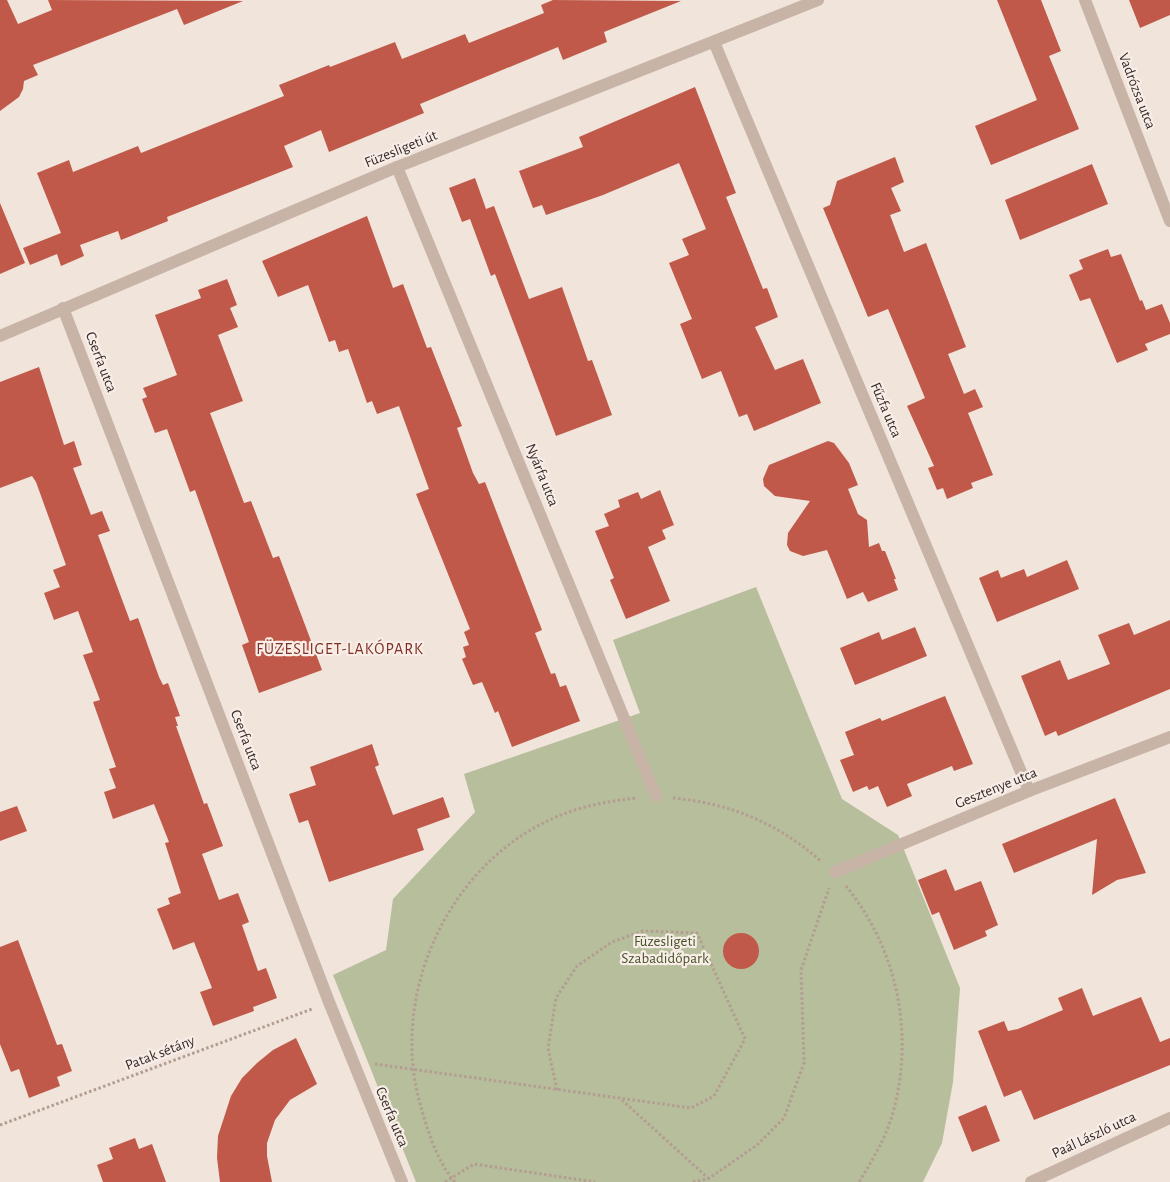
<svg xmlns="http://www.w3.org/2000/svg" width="1170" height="1182" viewBox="0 0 1170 1182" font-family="'Alegreya Sans',sans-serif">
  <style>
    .green { fill: #b7be9c }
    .building { fill: #c05949 }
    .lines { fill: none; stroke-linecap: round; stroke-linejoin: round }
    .path { stroke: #b39d92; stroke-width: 3; stroke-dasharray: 2.5 2.5; stroke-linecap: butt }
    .minor { stroke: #c8b3a7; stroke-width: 12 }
    .labels { text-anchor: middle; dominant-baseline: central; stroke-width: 4.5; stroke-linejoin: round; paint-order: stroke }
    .street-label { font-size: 15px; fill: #352a28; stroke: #f8eee7 }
    .park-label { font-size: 15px; fill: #48522d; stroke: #f8eee7 }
    .neighbourhood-label { font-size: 16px; letter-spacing: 1px; fill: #803025; stroke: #f8eee7 }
  </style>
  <rect width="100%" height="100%" fill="#f0e4db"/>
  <polygon class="green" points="756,587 842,799 898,835 960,988 953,1082 942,1143 923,1182 416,1182 333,975 386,950 393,899 475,812 464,774 640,713 613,640"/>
  <g class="building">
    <polygon points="0,0 7,0 18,24 52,10 48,0 243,1 184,25 177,9 33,65 38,75 24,81 23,89 19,97 0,111"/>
    <polygon points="553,0 681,1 604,32 607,42 563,60 558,47 420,104 424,113 329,152 321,130 284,146 293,167 167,217 168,221 121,240 118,231 80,245 84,256 61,266 57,254 30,265 23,248 61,233 37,173 69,160 73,172 138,146 141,153 284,96 279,85 329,65 330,67 395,42 402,59 465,34 469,43 544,13 541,5"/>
    <polygon points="997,0 1041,0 1061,51 1049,56 1079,129 991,165 975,126 1037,100"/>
    <polygon points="1129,0 1170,0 1170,15 1140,28"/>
    <polygon points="695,87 736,193 726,197 763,289 767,288 778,317 755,327 775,370 803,359 821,403 754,431 747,414 739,417 721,371 702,379 680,324 692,319 669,263 689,255 682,239 706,229 679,163 603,195 546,215 542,205 533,208 519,171 583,147 579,137"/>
    <polygon points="895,157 904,182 891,188 901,211 890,215 904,252 926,243 966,347 948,354 964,394 975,389 983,407 968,413 993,475 971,483 973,488 947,499 943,488 937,490 928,468 934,466 907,406 925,398 888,309 868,317 823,208 830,205 837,181"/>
    <polygon points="1092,164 1108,204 1020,240 1005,200"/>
    <polygon points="475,178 486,209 494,206 529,299 562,287 588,361 592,360 612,415 556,436 495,274 491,276 470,219 462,222 449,188"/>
    <polygon points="0,203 25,263 0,274"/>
    <polygon points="367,216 393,288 403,284 427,348 431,347 462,426 457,428 473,473 479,484 485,482 542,630 535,633 551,674 555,673 560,687 566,685 580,721 512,747 498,711 495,713 482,682 473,685 462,659 466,657 463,647 469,645 464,632 470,629 416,494 429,489 399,406 377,414 372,401 367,403 348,349 339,352 335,340 329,342 308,285 278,297 262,261"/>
    <polygon points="1108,249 1111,257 1121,254 1140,301 1142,300 1146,310 1162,304 1170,323 1170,334 1145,344 1148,350 1117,363 1090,298 1080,301 1069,275 1083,269 1079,260"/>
    <polygon points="227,279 237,305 230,308 238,327 218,335 243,401 210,413 244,503 251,501 273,558 279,556 322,670 259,693 242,645 249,642 195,490 190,492 167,429 155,433 142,399 147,397 143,388 177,375 155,315 201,298 198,290"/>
    <polygon points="39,367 64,445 74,441 82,465 73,468 91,515 102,511 110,531 98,535 130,621 138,618 159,677 163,685 168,683 180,716 175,717 178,726 176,726 204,804 207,803 223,846 202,854 219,900 238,893 249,922 242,925 258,971 266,968 277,998 253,1007 254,1011 213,1026 200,992 212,988 194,942 173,950 157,909 170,904 168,898 181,893 165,843 169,842 154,804 113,819 104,792 116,788 109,769 116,767 93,702 100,700 83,655 93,652 78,611 54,620 44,593 60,587 53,570 66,565 36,482 32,476 0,488 0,382"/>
    <polygon points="828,441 834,443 849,463 858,485 848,489 858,514 867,520 869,547 879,543 882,551 885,551 896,579 894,579 898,590 868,602 863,592 847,599 827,550 803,556 790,551 787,545 788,533 810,501 775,496 764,486 763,479 769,465"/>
    <polygon points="660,490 674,525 662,530 666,539 648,547 670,601 626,619 610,580 614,578 595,531 609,526 604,514 620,507 618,500 638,492 641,499"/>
    <polygon points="1067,560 1079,589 997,622 979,578 998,570 1001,578 1024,569 1027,577"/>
    <polygon points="1170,620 1170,689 1058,736 1056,731 1045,736 1021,676 1060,660 1068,680 1110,664 1098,635 1129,623 1134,635"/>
    <polygon points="915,627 927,656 855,685 840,648 879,632 882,640"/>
    <polygon points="945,696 973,764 954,771 952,766 907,784 912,796 887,807 878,786 869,790 867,786 853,792 840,760 854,755 845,732 880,718 882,721"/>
    <polygon points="372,744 379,765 375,767 393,815 443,797 450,817 417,829 424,850 329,882 308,820 299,823 289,794 316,785 310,767"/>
    <polygon points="1115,798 1146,873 1117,880 1092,895 1097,839 1014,873 1002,844"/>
    <polygon points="17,806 27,831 0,841 0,812"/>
    <polygon points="946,869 955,891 981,881 998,925 985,931 987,936 954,950 939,912 932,915 918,880"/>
    <circle cx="741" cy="951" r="18"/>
    <polygon points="18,940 57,1045 62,1044 72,1071 57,1077 60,1086 29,1098 19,1069 11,1072 0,1044 0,947"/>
    <polygon points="1082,988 1093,1016 1141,997 1160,1042 1170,1038 1170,1065 1034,1120 1021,1090 1004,1097 978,1031 1004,1021 1008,1031 1018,1029 1063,1010 1058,998"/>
    <polygon points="296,1038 317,1084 290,1100 275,1120 267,1143 267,1156 272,1182 220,1182 217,1158 218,1136 231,1096 242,1078 257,1063 273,1050"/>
    <polygon points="986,1105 1000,1141 972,1152 958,1117"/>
    <polygon points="135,1138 139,1149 152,1144 166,1182 103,1182 97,1165 113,1159 109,1148"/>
  </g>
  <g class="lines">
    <g class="path">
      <path d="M673,798c60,6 104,25 149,64"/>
      <path d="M846,886c51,63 68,145 48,223 -7,27 -21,50 -35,73"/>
      <polyline points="375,1064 691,1108 714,1096 745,1039 697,933 643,931 612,942 577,966 556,998 548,1048 557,1090"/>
      <polyline points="622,1100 708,1178"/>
      <polyline points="0,1125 312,1009"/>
      <polyline points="445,1182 474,1164 595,1182"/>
      <path d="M455,1182c-19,-21 -30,-59 -37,-86 -26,-109 33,-234 138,-279 26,-11 53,-16 81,-19"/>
      <polyline points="693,1182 708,1179 757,1145 784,1118 804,1063 801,970 829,888"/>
    </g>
    <g class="minor">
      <polyline points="1085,0 1170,221"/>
      <polyline points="714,42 1029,791"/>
      <polyline points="397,167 656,796"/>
      <polyline points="63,308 329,1002 402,1182"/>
      <polyline points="0,336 397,167 818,0"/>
      <polyline points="835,872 1029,791 1170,737"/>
      <polyline points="1031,1182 1170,1118"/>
    </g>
  </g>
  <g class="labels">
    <g class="street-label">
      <text transform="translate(1137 91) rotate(69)">Vadrózsa utca</text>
      <text transform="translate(401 149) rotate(-22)">Füzesligeti út</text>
      <text transform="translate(101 362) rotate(69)">Cserfa utca</text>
      <text transform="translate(886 410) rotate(67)">Fűzfa utca</text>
      <text transform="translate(542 475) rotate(68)">Nyárfa utca</text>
      <text transform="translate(246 740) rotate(69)">Cserfa utca</text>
      <text transform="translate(996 788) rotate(-22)">Gesztenye utca</text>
      <text transform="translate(160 1053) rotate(-21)">Patak sétány</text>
      <text transform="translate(392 1117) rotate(67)">Cserfa utca</text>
      <text transform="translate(1094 1135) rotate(-25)">Paál László utca</text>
    </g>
    <g class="park-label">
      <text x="665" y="941">Füzesligeti<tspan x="665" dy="17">Szabadidőpark</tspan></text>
    </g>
    <g class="neighbourhood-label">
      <text x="340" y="649">FÜZESLIGET-LAKÓPARK</text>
    </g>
  </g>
</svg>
